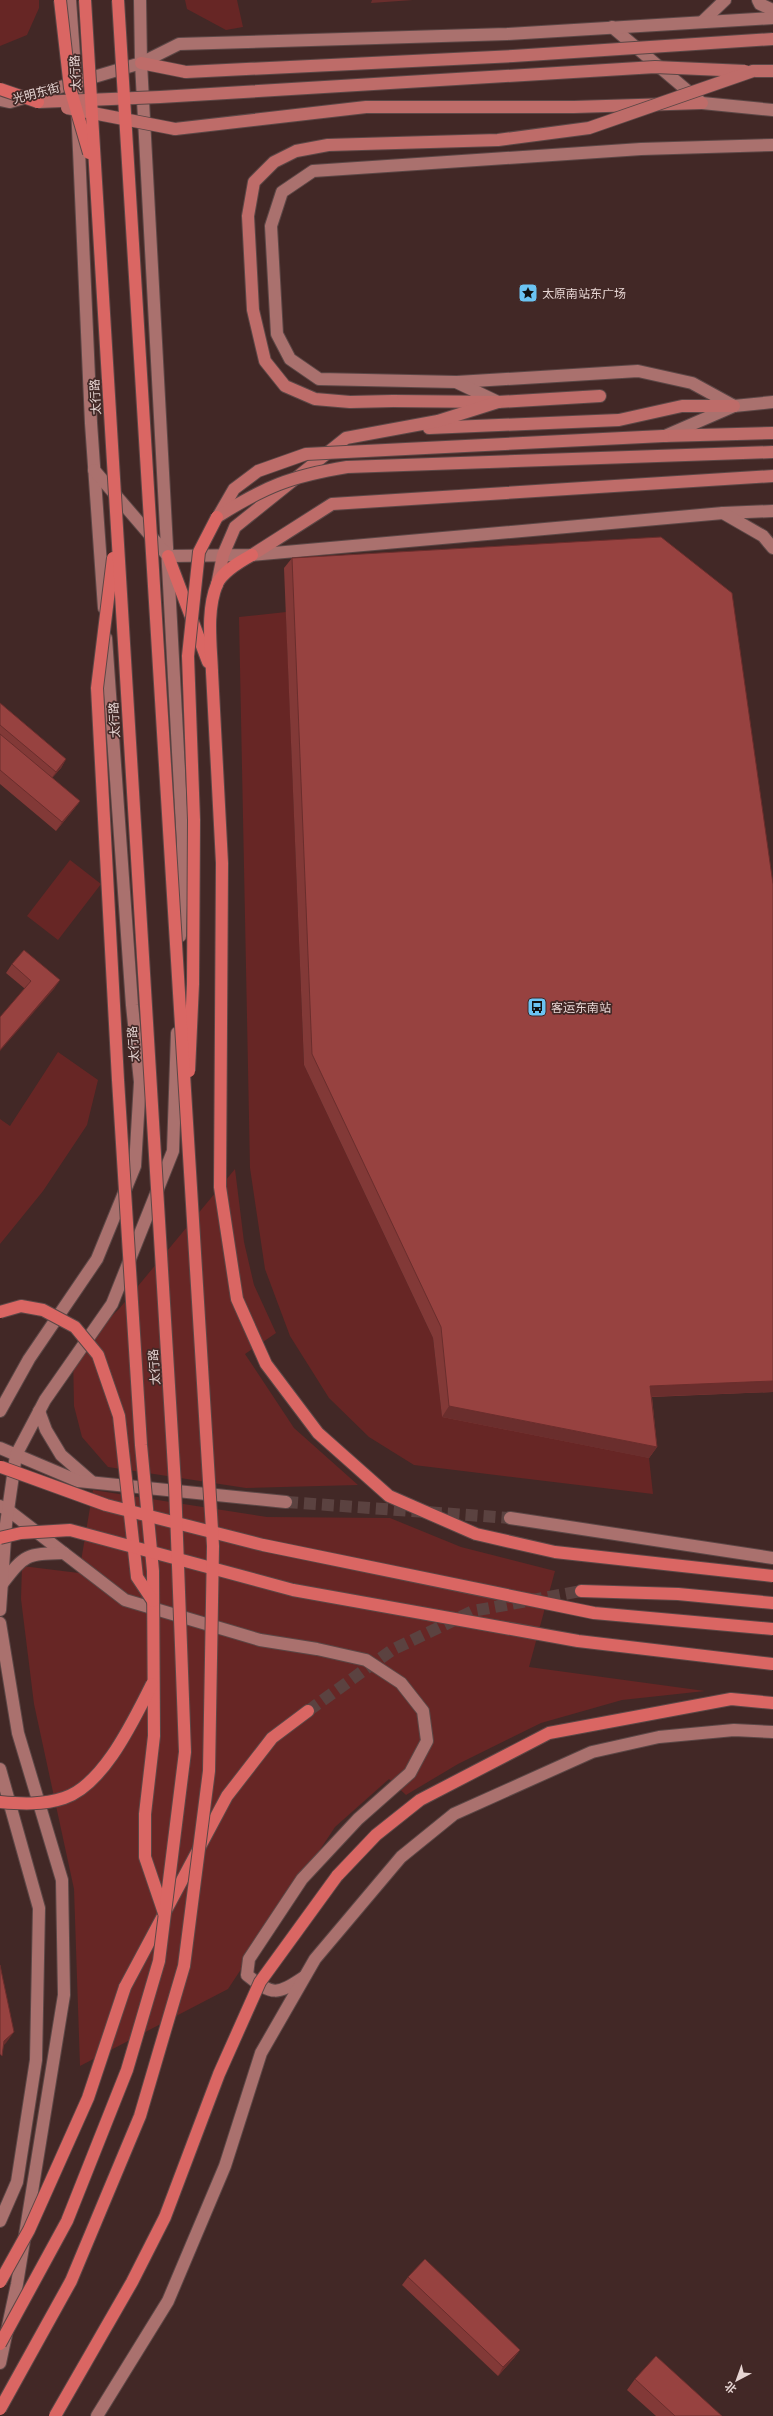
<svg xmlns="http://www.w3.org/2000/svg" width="773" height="2416" viewBox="0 0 773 2416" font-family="Manrope,'Noto Sans SC',sans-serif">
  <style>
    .green { fill: #672625 }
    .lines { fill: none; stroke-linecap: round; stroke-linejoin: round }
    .secondary-tunnel { stroke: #5b4240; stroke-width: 12; stroke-dasharray: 12 6; stroke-linecap: butt }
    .highway-tunnel { stroke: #5b4240; stroke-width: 12; stroke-dasharray: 12 6; stroke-linecap: butt }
    .secondary-casing { stroke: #5c4746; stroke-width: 14 }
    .primary-casing { stroke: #5c4746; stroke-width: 14 }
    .highway-casing { stroke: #5c4746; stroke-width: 14 }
    .secondary { stroke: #aa716e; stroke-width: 12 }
    .primary { stroke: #be6c69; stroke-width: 12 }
    .highway { stroke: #da6663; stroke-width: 12 }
    .primary-bridge-casing { stroke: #5c4746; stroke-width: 14; stroke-linecap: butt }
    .highway-bridge-casing { stroke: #5c4746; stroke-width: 14; stroke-linecap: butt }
    .primary-bridge { stroke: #be6c69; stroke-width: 12 }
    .highway-bridge { stroke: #da6663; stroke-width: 12 }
    .wall { fill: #823937 }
    .shaded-wall { fill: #6a2e2d }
    .building { fill: #974240; stroke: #6a2e2d }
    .labels { text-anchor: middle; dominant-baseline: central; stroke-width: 3.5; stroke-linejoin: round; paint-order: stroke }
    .street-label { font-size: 12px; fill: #e6d5d3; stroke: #422826 }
    .poi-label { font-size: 12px; fill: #e6d5d3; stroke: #422826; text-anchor: start }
  </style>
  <rect width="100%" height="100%" fill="#422826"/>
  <g class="green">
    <polygon points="0,0 39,0 39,8 27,35 0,46"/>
    <polygon points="185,0 237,0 243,27 226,30 187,9"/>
    <polygon points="286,612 304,1065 433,1338 442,1416 649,1458 653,1494 414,1465 369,1437 329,1398 290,1336 265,1269 250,1168 239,617"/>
    <polygon points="70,860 101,884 58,940 27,916"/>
    <polygon points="58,1052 98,1080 87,1125 43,1191 0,1244 0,1119 10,1126"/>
    <polygon points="235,1169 244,1242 254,1285 276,1333 245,1354 294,1428 358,1485 246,1488 108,1467 82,1437 74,1406 73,1354 119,1309"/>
    <polygon points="93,1490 267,1517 390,1518 461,1547 555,1571 529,1667 705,1691 622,1700 541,1723 458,1764 406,1795 389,1779 335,1827 228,1989 80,2066 74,1889 34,1704 21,1599 22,1566 79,1573"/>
  </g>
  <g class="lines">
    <polyline class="secondary-tunnel" points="286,1502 510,1518"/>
    <polyline class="highway-tunnel" points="308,1711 392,1650 473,1611 581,1591"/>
    <g class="secondary-casing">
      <g id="secondary">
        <polyline points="70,0 76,82 91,423 104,608"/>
        <polyline points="140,0 141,63 183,845 180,936"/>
        <polyline points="758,0 760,4 773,10"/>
        <polyline points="703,21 725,0"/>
        <polyline points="612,27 702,103 773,110"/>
        <polyline points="0,100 10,102 141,63 179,44 507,34 773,18"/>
        <polyline points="457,382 638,371 692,383 734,406 773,402"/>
        <polyline points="498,402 456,382 319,379 290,359 277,334 271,226 282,192 313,171 641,149 773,145"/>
        <polyline points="665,436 734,406"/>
        <polyline points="94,470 168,556 252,555 723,513 773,511"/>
        <polyline points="723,513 763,536 773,548"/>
        <polyline points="0,1411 29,1359 97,1259 135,1166 140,1082 132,1005 106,638"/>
        <polyline points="39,1411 46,1430 61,1455 92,1482"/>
        <polyline points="0,1448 78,1481 286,1502"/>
        <path d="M0,1506l8,4 117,90 135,40 57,9 49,11 35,23 22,28 4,30 -17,32 -52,46 -56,60 -53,80 -2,16c26,21 30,20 57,2"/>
        <polyline points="510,1518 773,1558"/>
        <path d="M2,1584c23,-30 24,-30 62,-31"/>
        <polyline points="0,1610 6,1524 16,1455 45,1400 112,1304 173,1151 177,1033"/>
        <polyline points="0,1623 18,1733 62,1880 64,1995 17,2284 0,2363"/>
        <polyline points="0,1769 39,1908 36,2060 17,2182 0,2221"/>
        <polyline points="97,2416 168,2301 225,2166 261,2053 315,1959 401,1857 454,1814 592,1752 659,1737 734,1730 773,1732"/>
      </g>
    </g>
    <g class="primary-casing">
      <g id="primary">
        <polyline points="141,63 186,72"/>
        <polyline points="753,71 773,71"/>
        <polyline points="175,129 366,107 574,107 702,103"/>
        <polyline points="393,401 498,402 600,396"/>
        <polyline points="429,428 619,420 682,406 734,406"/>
        <polyline points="663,436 773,433"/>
        <polyline points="252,555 332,504 773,476"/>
        <polyline points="217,585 223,555 235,527 346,438 438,421 498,402"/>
      </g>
    </g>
    <g class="highway-casing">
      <g id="highway">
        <polyline points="168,556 208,662"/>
        <path d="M212,672c-1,-28 -6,-61 5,-88 6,-13 24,-23 35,-29"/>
        <polyline points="581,1591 678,1594 773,1603"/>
        <polyline points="337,1876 376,1835 420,1800 549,1733 731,1699 773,1703"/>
        <polyline points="125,1987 227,1796 272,1738 308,1711"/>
      </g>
    </g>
    <use href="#secondary" class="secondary"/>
    <use href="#primary" class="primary"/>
    <use href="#highway" class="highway"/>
    <g class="primary-bridge-casing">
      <g id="primary-bridge">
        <polyline points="186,72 513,56 773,39"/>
        <polyline points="38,102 160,97 655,67 745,71"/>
        <polyline points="67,108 175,129"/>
        <polyline points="393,401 350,402 315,399 285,386 265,361 253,310 248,216 254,182 274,162 296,151 328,145 498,140 589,128 753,71"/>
        <polyline points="219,515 234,489 258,471 306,454 663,436"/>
        <path d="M217,517c47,-30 74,-41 130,-50l426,-15"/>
      </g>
    </g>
    <g class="highway-bridge-casing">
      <g id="highway-bridge">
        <polyline points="60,0 70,88 89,153"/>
        <polyline points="0,89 38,102"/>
        <polyline points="113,558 97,688 118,1080 141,1445 153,1571 154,1736 145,1814 145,1857 164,1913"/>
        <polyline points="212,672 222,863 220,1187 237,1299 266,1364 318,1433 389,1496 476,1534 555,1552 773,1576"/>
        <polyline points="189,1071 193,984 194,820 188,656 199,552 217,517"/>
        <polyline points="0,1312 21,1306 43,1310 75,1327 98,1355 119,1416 137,1577 153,1601"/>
        <polyline points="1,1467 106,1505 263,1545 594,1613 773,1629"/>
        <polyline points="0,1538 21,1533 70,1530 293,1590 578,1641 773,1664"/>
        <path d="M0,1802c21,2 43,3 64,-4 40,-13 70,-79 88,-114"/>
        <polyline points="0,2282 29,2230 88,2098 125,1987"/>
        <polyline points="0,2344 67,2221 127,2070 159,1961 185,1752 175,1485 85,0"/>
        <polyline points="0,2409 71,2281 140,2116 184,1966 209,1771 213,1546 118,0"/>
        <polyline points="55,2416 132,2282 165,2217 219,2074 260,1982 337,1876"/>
      </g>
    </g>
    <use href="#primary-bridge" class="primary-bridge"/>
    <use href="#highway-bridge" class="highway-bridge"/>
  </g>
  <g class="wall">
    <polygon points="292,558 773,884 773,1392 652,1397 657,1447 649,1458 442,1417 433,1338 304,1065 284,568"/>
    <polygon points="0,703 66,759 61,768 52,778 80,801 74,809 56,831 0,784"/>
    <polygon points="12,964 54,989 24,988 6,973"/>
    <polygon points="408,2277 520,2350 514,2358 498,2376 402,2285"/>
    <polygon points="635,2379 722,2416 656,2416 627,2390"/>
  </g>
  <g class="shaded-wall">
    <polygon points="372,0 413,0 371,3"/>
    <polygon points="66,759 61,768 50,780 56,772"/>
    <polygon points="80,801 74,809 56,831 62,822"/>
    <polygon points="60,980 54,989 0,1051 0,1050"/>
    <polygon points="773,1381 773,1392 643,1397 650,1386"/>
    <polygon points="449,1406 657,1447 649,1458 442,1417"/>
    <polygon points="14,2032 6,2043 0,2049 4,2041"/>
    <polygon points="520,2350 514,2358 498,2376 503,2367"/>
  </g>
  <g class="building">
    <polygon points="661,537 732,593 773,884 773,1381 650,1386 657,1447 449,1406 441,1327 312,1054 292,558"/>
    <polygon points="0,703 66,759 56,772 0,725"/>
    <polygon points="0,734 80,801 62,822 0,770"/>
    <polygon points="24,950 60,980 0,1050 0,1017 31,981 12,964"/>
    <polygon points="0,1965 14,2032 4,2041 2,2056 0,2054"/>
    <polygon points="425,2259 520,2350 503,2367 408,2277"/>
    <polygon points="656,2356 722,2416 675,2416 635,2379"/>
  </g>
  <defs>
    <g id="sight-square" transform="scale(1)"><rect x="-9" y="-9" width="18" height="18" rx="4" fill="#6bc3f2" stroke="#422826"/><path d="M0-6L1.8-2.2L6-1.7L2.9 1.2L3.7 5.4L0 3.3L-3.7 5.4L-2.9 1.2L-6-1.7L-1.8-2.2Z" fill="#111"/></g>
    <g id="bus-square" transform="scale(1)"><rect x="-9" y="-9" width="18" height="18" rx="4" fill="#6bc3f2" stroke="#422826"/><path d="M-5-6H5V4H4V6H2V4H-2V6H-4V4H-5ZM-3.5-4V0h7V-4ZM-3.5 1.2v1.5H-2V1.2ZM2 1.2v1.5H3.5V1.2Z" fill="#111"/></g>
  </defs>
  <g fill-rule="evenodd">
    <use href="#sight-square" x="528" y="293"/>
    <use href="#bus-square" x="537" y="1007"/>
  </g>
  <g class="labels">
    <g class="street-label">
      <text transform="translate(75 73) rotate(-93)">太行路</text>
      <text transform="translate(36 93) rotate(-15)">光明东街</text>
      <text transform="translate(95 397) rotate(-93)">太行路</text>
      <text transform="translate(114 720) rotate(-93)">太行路</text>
      <text transform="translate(133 1044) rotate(-94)">太行路</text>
      <text transform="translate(154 1367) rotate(-94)">太行路</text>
    </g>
    <g class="poi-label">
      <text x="542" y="293">太原南站东广场</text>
      <text x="551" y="1007">客运东南站</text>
    </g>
  </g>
  <g transform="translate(737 2380) rotate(221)" stroke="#422826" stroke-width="3" paint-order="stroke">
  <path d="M0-3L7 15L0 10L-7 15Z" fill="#e6d5d3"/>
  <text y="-6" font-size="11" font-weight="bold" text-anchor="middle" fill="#e6d5d3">北</text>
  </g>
</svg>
